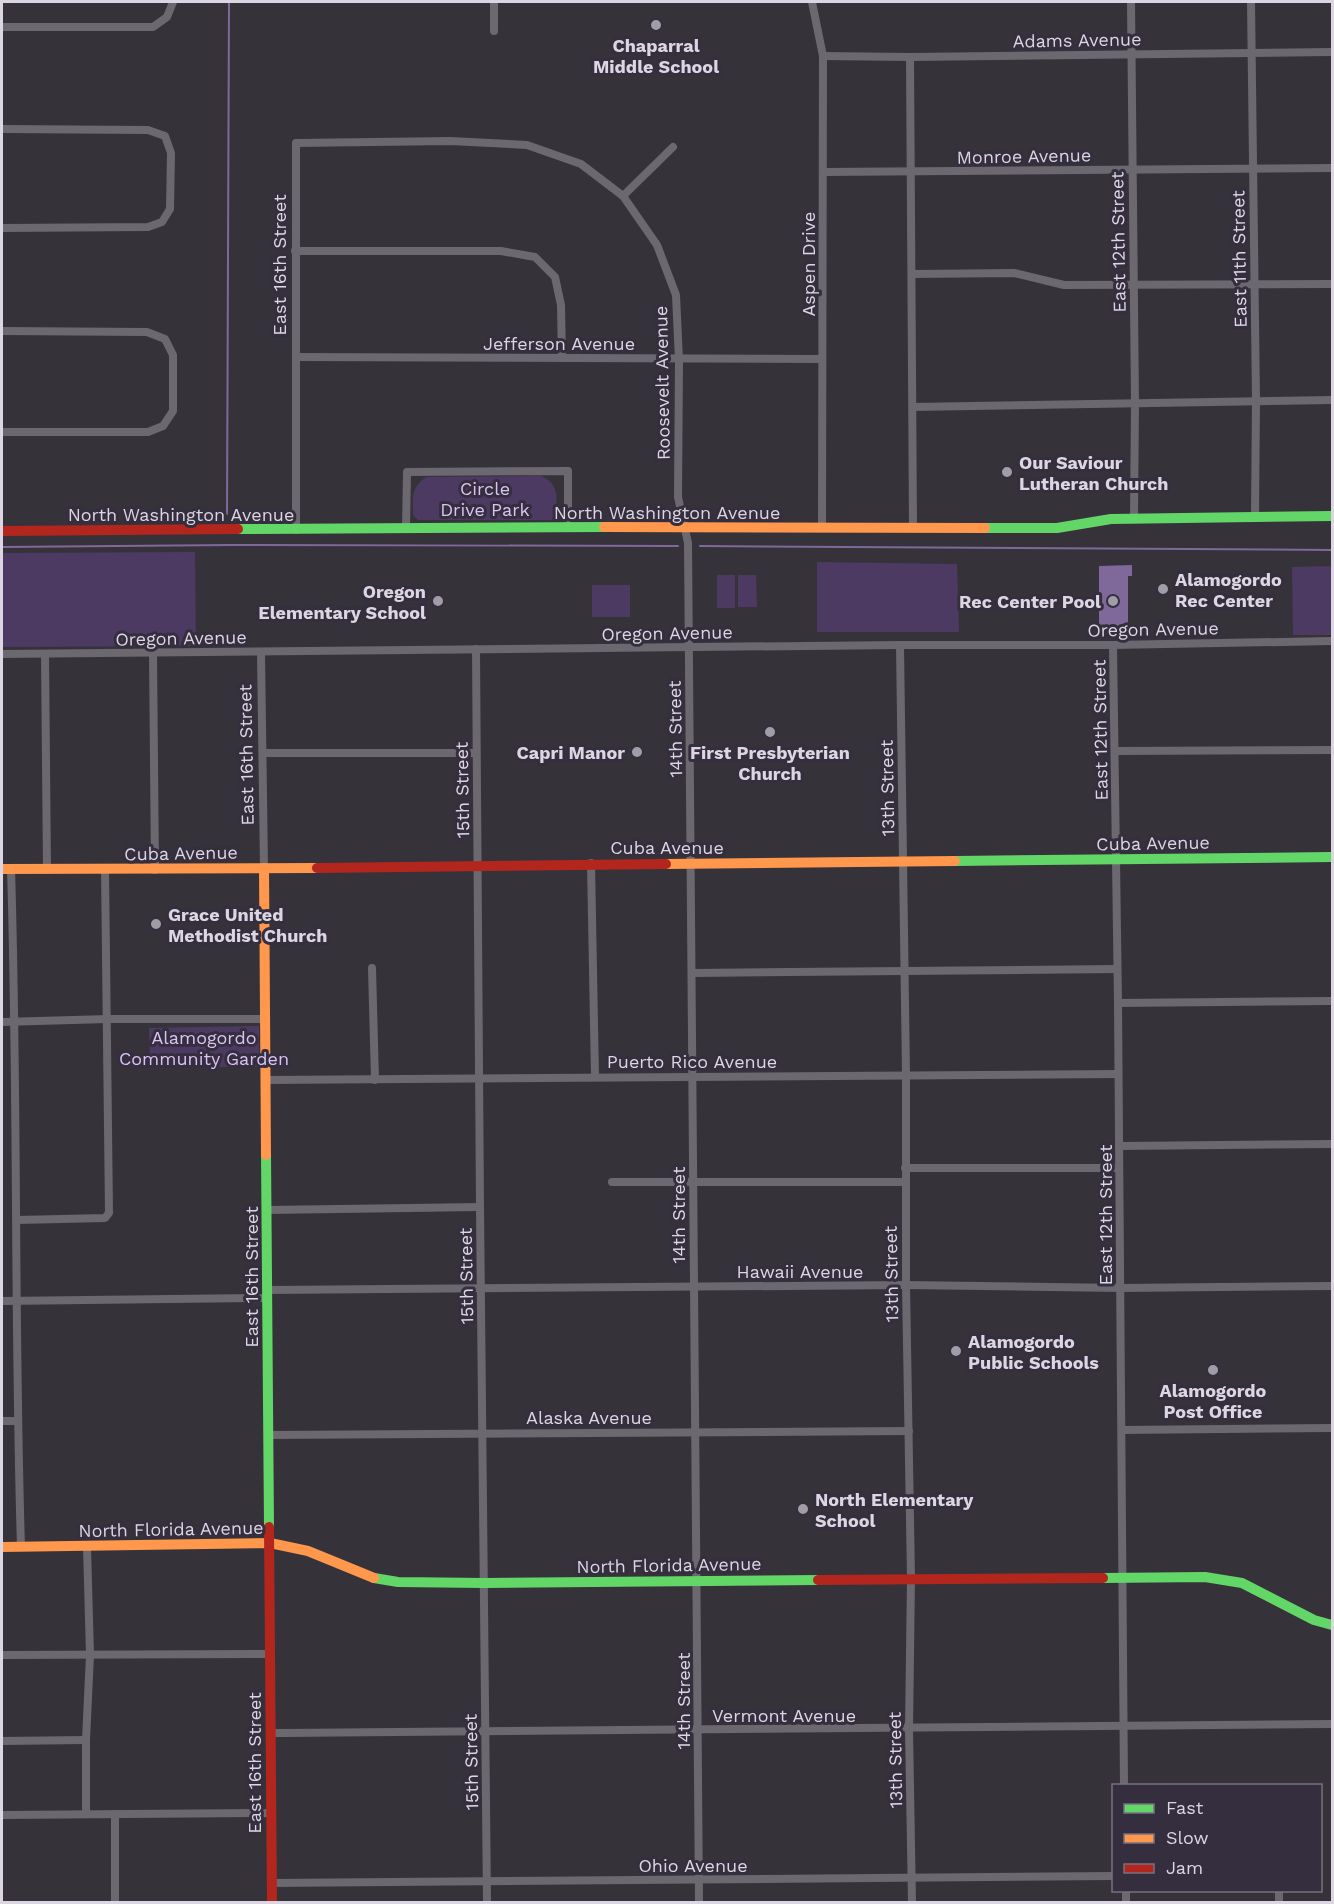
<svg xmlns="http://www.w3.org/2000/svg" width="1334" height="1904" viewBox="0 0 1334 1904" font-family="'Work Sans',sans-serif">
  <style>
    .green { fill: #4c3a63 }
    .water { fill: #7f699a }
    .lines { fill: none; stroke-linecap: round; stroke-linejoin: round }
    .stream { stroke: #7f699a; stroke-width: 2 }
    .street { stroke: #6b686f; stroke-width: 8 }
    .fast { stroke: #63d668; stroke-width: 10 }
    .slow { stroke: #ff974d; stroke-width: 10 }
    .jam { stroke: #b3261e; stroke-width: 10 }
    .poi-dot { fill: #a19da7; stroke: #352e3e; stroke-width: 2 }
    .labels { text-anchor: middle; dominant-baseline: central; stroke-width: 6; stroke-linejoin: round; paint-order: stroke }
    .street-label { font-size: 18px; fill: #dbd6e1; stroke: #352e3e }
    .poi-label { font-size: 18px; font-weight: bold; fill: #dbd6e1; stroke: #352e3e; text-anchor: start }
    .park-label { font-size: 18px; fill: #d8c4f4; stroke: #352e3e }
  </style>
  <rect width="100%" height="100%" fill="#36323a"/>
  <g class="green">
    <path d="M541,476c20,9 15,22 15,41l-4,3h-134l-5,-5c0,-17 -3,-27 13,-38z"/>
    <polygon points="195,552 196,646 2,647 2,553"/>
    <polygon points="817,562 957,564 959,632 817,632"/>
    <polygon points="1332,566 1332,635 1293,635 1292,567"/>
    <rect x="717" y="575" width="18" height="33"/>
    <polygon points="738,575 756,575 757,607 738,607"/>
    <rect x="592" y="585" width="38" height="32"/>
    <polygon points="259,1026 259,1067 150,1067 149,1028"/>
  </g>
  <polygon class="water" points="1132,565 1132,576 1128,576 1128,627 1099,628 1099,566"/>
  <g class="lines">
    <g class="stream">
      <polyline points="227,514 229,2"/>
      <polyline points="700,546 1332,550"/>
      <polyline points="2,547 230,545 678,546"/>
    </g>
    <g class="street">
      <polyline points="812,2 823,56 822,528"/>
      <polyline points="1131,2 1135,403 1134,518"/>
      <polyline points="1251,2 1256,400 1255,517"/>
      <polyline points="2,27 153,27 167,17 173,2"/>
      <polyline points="494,31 494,2"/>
      <polyline points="823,56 910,57 1332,52"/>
      <polyline points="910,57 913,528"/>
      <polyline points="2,129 148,130 165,136 171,153 170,209 162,222 148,227 2,228"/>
      <polyline points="823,172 1332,168"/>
      <polyline points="623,196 673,147"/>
      <polyline points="295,251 501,251 535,257 555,277 561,305 562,358"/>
      <polyline points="912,274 1014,273 1064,285 1332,284"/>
      <polyline points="2,331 147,332 165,339 173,355 173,411 163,426 148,432 2,432"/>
      <polyline points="296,357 822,359"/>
      <polyline points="913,407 1332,400"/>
      <polyline points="406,529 407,472 568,471 568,527"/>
      <polyline points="296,530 296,143 450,141 527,145 581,164 623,196 657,245 676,295 679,360 678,497 688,543 699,1902"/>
      <polyline points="900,645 906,1075 906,1285 911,1578 909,1729 912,1902"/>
      <polyline points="1113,645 1118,1003 1124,1786"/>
      <polyline points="476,649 480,1207 487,1902"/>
      <polyline points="261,652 264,868"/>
      <polyline points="153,653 155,870"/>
      <polyline points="2,654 900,645 1113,645 1332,641"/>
      <polyline points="45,655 47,870"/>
      <polyline points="1115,751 1332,750"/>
      <polyline points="264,753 476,753"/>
      <polyline points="591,863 595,1077"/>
      <path d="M11,869c7,226 3,452 10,678"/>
      <polyline points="372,968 375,1080"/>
      <polyline points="692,973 1117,969"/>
      <polyline points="1118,1003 1332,1001"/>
      <polyline points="2,1022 108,1019 266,1019"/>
      <polyline points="267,1080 1118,1074"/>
      <polyline points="1119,1146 1332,1144"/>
      <polyline points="905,1168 1119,1168"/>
      <polyline points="612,1182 905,1182"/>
      <polyline points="267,1210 480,1207"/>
      <polyline points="17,1220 105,1218 109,1213 105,870"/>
      <polyline points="268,1290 906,1285 1120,1288 1332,1286"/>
      <polyline points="2,1301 267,1298"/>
      <polyline points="2,1421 17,1421"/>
      <polyline points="1122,1430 1332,1428"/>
      <polyline points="268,1435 909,1431"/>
      <polyline points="2,1655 269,1654"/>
      <path d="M271,1733c354,-2 708,-6 1061,-9"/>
      <polyline points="2,1741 86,1740"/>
      <polyline points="86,1814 86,1740 90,1655 87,1547"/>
      <polyline points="115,1814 115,1902"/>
      <polyline points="2,1815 271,1813"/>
      <polyline points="272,1883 1114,1876"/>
      <polyline points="1126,1890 1126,1902"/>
      <polyline points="1279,1890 1279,1902"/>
    </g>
    <g class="fast">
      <polyline points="985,528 1057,528 1111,519 1332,516"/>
      <polyline points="238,529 604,527"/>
      <polyline points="955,861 1332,857"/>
      <polyline points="266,1155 269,1527"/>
      <polyline points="374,1578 398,1582 484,1583 818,1580"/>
      <polyline points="1103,1578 1205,1577 1242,1583 1314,1620 1332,1625"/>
    </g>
    <g class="slow">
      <polyline points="604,527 985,528"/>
      <polyline points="666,864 955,861"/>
      <polyline points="264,868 266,1155"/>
      <polyline points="2,869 317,868"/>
      <polyline points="2,1547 270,1543 308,1551 374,1578"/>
    </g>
    <g class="jam">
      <polyline points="2,531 238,529"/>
      <polyline points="317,868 666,864"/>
      <polyline points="269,1527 272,1902"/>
      <polyline points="818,1580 1103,1578"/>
    </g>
  </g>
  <g class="poi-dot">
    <circle cx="656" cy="25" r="6"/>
    <circle cx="1007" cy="472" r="6"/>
    <circle cx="1163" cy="589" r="6"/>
    <circle cx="438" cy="601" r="6"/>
    <circle cx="1113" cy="601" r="6"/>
    <circle cx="770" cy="732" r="6"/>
    <circle cx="637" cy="752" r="6"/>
    <circle cx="156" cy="924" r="6"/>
    <circle cx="956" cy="1351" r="6"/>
    <circle cx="1213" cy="1370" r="6"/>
    <circle cx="803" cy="1509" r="6"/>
  </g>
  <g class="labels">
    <g class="street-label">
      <text transform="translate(1077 40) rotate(-1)">Adams Avenue</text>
      <text transform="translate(1024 156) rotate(-1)">Monroe Avenue</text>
      <text transform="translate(1118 242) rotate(-91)">East 12th Street</text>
      <text transform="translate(1239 259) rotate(-91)">East 11th Street</text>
      <text transform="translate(808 264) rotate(-90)">Aspen Drive</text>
      <text transform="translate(279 265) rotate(-90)">East 16th Street</text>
      <text x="559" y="343">Jefferson Avenue</text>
      <text transform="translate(662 383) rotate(-91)">Roosevelt Avenue</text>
      <text x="667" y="512">North Washington Avenue</text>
      <text x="181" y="514">North Washington Avenue</text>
      <text transform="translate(1153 629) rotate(-1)">Oregon Avenue</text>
      <text transform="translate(667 633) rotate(-1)">Oregon Avenue</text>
      <text transform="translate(181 638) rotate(-1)">Oregon Avenue</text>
      <text transform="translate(675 729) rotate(-91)">14th Street</text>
      <text transform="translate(1100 730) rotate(-91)">East 12th Street</text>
      <text transform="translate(246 755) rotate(-91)">East 16th Street</text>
      <text transform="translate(887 788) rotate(-91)">13th Street</text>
      <text transform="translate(462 790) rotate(-91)">15th Street</text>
      <text transform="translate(1153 843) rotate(-1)">Cuba Avenue</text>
      <text x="667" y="847">Cuba Avenue</text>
      <text transform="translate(181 853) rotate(-1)">Cuba Avenue</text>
      <text x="692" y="1061">Puerto Rico Avenue</text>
      <text transform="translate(678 1215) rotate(-90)">14th Street</text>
      <text transform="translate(1105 1215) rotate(-90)">East 12th Street</text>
      <text x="800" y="1271">Hawaii Avenue</text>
      <text transform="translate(891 1274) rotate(-91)">13th Street</text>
      <text transform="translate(466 1276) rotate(-91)">15th Street</text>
      <text transform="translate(251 1277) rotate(-90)">East 16th Street</text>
      <text x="589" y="1417">Alaska Avenue</text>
      <text transform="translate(171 1529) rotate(-1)">North Florida Avenue</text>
      <text transform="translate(669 1565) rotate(-1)">North Florida Avenue</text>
      <text transform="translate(683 1701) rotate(-90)">14th Street</text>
      <text x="784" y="1715">Vermont Avenue</text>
      <text transform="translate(895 1760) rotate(-91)">13th Street</text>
      <text transform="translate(471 1762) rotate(-91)">15th Street</text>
      <text transform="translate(254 1763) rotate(-90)">East 16th Street</text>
      <text x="693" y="1865">Ohio Avenue</text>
    </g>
    <g class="poi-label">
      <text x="656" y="45" text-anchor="middle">Chaparral<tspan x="656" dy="21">Middle School</tspan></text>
      <text x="1019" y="462">Our Saviour<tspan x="1019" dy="21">Lutheran Church</tspan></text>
      <text x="1175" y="579">Alamogordo<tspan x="1175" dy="21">Rec Center</tspan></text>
      <text x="426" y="591" text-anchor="end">Oregon<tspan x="426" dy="21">Elementary School</tspan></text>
      <text x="1101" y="601" text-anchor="end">Rec Center Pool</text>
      <text x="625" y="752" text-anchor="end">Capri Manor</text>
      <text x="770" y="752" text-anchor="middle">First Presbyterian<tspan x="770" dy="21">Church</tspan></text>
      <text x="168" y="914">Grace United<tspan x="168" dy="21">Methodist Church</tspan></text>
      <text x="968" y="1341">Alamogordo<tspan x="968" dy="21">Public Schools</tspan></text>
      <text x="1213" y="1390" text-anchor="middle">Alamogordo<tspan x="1213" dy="21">Post Office</tspan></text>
      <text x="815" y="1499">North Elementary<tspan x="815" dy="21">School</tspan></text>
    </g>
    <g class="park-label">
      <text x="485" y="488">Circle<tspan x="485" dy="21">Drive Park</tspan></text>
      <text x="204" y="1037">Alamogordo<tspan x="204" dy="21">Community Garden</tspan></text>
    </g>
  </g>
  <rect width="1334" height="1904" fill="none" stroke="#dbd6e1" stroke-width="6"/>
  <rect x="1112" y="1784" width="210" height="108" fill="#352e3e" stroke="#77717f" stroke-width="1.5"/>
  <rect x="1124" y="1804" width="30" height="9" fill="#63d668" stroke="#77717f" stroke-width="1.5"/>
  <text x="1166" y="1814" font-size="18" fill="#dbd6e1">Fast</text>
  <rect x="1124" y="1834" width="30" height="9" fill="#ff974d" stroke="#77717f" stroke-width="1.5"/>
  <text x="1166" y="1844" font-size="18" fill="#dbd6e1">Slow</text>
  <rect x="1124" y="1864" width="30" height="9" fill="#b3261e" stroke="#77717f" stroke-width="1.5"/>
  <text x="1166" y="1874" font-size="18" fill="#dbd6e1">Jam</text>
</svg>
